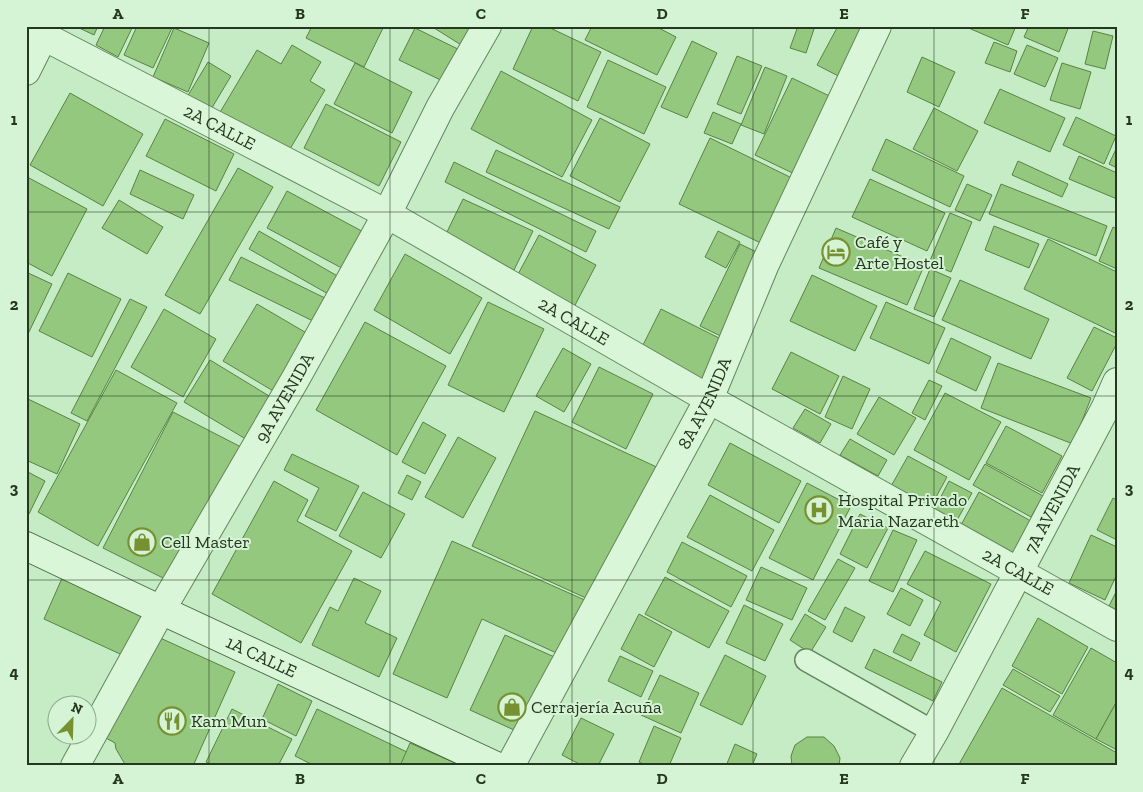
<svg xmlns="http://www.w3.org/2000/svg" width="1143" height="792" viewBox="0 0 1143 792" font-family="'Zilla Slab',serif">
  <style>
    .building { fill: #94c87e; stroke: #588344 }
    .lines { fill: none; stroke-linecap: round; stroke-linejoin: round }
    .lane-casing { stroke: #64865c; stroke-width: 24 }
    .street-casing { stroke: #64865c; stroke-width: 30 }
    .secondary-casing { stroke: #486840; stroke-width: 30 }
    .lane { stroke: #d9f7d8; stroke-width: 21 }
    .street { stroke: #d9f7d8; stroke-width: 28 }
    .secondary { stroke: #d9f7d8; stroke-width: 28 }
    .grid { fill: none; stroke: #25371f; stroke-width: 1; stroke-opacity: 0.55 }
    .labels { text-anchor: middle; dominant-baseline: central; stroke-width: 4; stroke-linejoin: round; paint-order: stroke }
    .street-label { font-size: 18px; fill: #25371f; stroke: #d5f3d5 }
    .poi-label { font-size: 18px; fill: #25371f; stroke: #d5f3d5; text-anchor: start }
    .neatline { fill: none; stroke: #25371f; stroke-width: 2 }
    .grid-label { font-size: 16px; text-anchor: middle; font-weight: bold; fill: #25371f }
  </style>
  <rect width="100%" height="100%" fill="#c6ecc5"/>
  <g class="building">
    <polygon points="75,26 98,26 94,35"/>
    <polygon points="105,26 133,26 118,57 96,45"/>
    <polygon points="137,26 173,26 153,68 124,55"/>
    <polygon points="312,26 384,26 364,67 306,38"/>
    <polygon points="431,26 479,26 466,48"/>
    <polygon points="533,26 546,26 601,52 578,101 513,69"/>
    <polygon points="592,26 655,26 676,37 657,75 585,40"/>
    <polygon points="798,26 815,26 806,53 790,48"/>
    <polygon points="838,26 877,26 848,81 817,65"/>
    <polygon points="964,26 1016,26 1008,45"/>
    <polygon points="1029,26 1069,26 1059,52 1024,37"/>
    <polygon points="174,28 209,43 188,92 153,77"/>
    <polygon points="415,28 466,53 451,85 399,60"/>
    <polygon points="1093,31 1113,36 1105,69 1085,64"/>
    <polygon points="692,41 717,53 687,118 661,107"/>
    <polygon points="994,42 1017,51 1010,72 985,63"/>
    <polygon points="292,45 321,62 310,81 325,90 287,154 219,114 257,50 281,64"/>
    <polygon points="1027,45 1058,58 1045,87 1014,74"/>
    <polygon points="737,56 762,66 741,114 717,104"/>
    <polygon points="922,57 955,72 939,107 907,92"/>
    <polygon points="608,60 666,87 644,134 587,107"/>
    <polygon points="208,62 231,76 210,111 187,97"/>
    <polygon points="355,63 412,92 392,133 334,104"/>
    <polygon points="1062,63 1091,72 1080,109 1050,100"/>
    <polygon points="765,67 787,76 764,134 741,125"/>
    <polygon points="501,71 592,120 562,177 471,129"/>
    <polygon points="792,78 842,102 805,179 755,155"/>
    <polygon points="1000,89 1065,118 1050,152 984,123"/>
    <polygon points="70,93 143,134 103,206 30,165"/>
    <polygon points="326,104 401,142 379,186 304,148"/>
    <polygon points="934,108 978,131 957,171 913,149"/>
    <polygon points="713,112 741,124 732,144 704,133"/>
    <polygon points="1076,117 1116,136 1104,164 1063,145"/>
    <polygon points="600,118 650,144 620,202 570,176"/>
    <polygon points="165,119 234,154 216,191 146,156"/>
    <polygon points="710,138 798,181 767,246 679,204"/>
    <polygon points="886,139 964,176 950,207 872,170"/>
    <polygon points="1117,147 1117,168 1109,164"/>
    <polygon points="496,150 620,207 609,229 486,172"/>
    <polygon points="1079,156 1117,173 1117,199 1069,179"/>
    <polygon points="1018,161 1068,184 1062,197 1012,175"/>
    <polygon points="454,162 596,231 586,252 445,182"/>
    <polygon points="238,168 273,187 200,314 165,295"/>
    <polygon points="140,170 194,195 183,219 130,194"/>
    <polygon points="29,178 87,209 52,276 26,262 26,184"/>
    <polygon points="870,179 945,213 927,251 852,217"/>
    <polygon points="967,184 992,195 980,221 955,210"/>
    <polygon points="1001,184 1107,226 1096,256 989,214"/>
    <polygon points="287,191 371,236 351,273 267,228"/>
    <polygon points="463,199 533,231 514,270 444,238"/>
    <polygon points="119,200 163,227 147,254 102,228"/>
    <polygon points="950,213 972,222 951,272 929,263"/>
    <polygon points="994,226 1039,244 1029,268 985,250"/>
    <polygon points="1113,227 1117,229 1117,269 1099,261"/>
    <polygon points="836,228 924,266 907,305 819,268"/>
    <polygon points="259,231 341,278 330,295 249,249"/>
    <polygon points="718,231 740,242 726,268 705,257"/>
    <polygon points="539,235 596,265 573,309 516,278"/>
    <polygon points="1048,239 1117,272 1117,334 1024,289"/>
    <polygon points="740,244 771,259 731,341 700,326"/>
    <polygon points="405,254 482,298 450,354 374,310"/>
    <polygon points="241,257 325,298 313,321 229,280"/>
    <polygon points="930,269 951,278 934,317 914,309"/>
    <polygon points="26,272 52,284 27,336 26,336"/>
    <polygon points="68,273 121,299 92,357 39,331"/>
    <polygon points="812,275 877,306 855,351 790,321"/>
    <polygon points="960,280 1049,319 1031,359 942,320"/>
    <polygon points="130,299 147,307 87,421 71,413"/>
    <polygon points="488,302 544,329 504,412 448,385"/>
    <polygon points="886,302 945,328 929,364 870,338"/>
    <polygon points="257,304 315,338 280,395 223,361"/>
    <polygon points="164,309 216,339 183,397 131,367"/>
    <polygon points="661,309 725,341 704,381 641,349"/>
    <polygon points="365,322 446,366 397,455 316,410"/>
    <polygon points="1094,327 1117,338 1117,343 1092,391 1067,378"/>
    <polygon points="951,338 991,357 976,391 936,372"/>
    <polygon points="563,348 591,364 564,412 536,396"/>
    <polygon points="791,352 839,376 820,414 772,389"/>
    <polygon points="210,360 279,402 254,444 184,402"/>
    <polygon points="998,363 1091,398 1073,444 981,408"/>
    <polygon points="599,367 653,394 626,449 572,422"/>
    <polygon points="116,370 177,403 98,546 38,512"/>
    <polygon points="843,376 870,389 852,429 825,417"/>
    <polygon points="929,380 942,386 925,420 912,413"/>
    <polygon points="945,393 1001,422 969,480 914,450"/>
    <polygon points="879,397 916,418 894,455 857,434"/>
    <polygon points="26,398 80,424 57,474 26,460"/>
    <polygon points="805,409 831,424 820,443 793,428"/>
    <polygon points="535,411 661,469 599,604 472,546"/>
    <polygon points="173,412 243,448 173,583 103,548"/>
    <polygon points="423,422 446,435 425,474 402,462"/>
    <polygon points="1006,426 1062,456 1042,493 986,463"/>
    <polygon points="458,437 496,458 463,518 425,497"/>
    <polygon points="850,439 887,460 878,476 840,455"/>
    <polygon points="730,443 801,481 779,523 708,485"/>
    <polygon points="292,454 359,486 336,531 305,516 319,488 284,470"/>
    <polygon points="908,456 947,477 929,510 890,488"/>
    <polygon points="985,464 1043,496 1031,517 973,485"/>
    <polygon points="26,471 45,481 29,514 26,512"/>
    <polygon points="407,475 421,482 412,500 398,493"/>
    <polygon points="274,481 308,500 297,521 352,551 301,643 212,594"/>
    <polygon points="949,481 972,493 955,524 933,512"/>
    <polygon points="807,483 851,506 813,580 769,558"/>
    <polygon points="363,492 405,514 381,558 339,536"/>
    <polygon points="979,492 1036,524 1019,556 961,525"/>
    <polygon points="710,495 774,530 752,571 687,537"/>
    <polygon points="1113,498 1117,500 1117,540 1097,530"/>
    <polygon points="860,514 888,528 867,568 840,554"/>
    <polygon points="893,530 917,540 893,592 869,581"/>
    <polygon points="1091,535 1117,547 1117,574 1105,600 1069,583"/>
    <polygon points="452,541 587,601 563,656 482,619 447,698 393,674"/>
    <polygon points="682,542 747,576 731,607 667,572"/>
    <polygon points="925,551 991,584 956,652 924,635 941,602 907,584"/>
    <polygon points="838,559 855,568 825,620 808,611"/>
    <polygon points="761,567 807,588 792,620 746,600"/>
    <polygon points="63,576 151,616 131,659 44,619"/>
    <polygon points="665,577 729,611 709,648 645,614"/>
    <polygon points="354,578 381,591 365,623 397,638 379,677 312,645 330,607 338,611"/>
    <polygon points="901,588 923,600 910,626 887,614"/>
    <polygon points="1117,590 1117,610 1109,606"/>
    <polygon points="744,605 783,624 765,661 726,643"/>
    <polygon points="845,607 865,617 852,642 833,632"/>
    <polygon points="639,614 672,632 654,667 621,649"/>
    <polygon points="805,614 826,627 810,653 790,640"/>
    <polygon points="1038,618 1088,647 1062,694 1012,666"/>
    <polygon points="902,634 920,643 911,661 893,652"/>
    <polygon points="505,635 559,659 525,735 470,710"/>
    <polygon points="158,637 235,672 193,766 126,766 116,749 115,743 106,738"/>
    <polygon points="1091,648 1117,663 1117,701 1096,739 1053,715"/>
    <polygon points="874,649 942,682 933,701 865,668"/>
    <polygon points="725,655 766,676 742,725 700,705"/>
    <polygon points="620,656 653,671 641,697 608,681"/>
    <polygon points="1013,669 1060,696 1050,712 1003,685"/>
    <polygon points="660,675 699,693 681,733 641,715"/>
    <polygon points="278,684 312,701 296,736 262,719"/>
    <polygon points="1002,688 1117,753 1117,766 958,766"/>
    <polygon points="1117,701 1117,750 1096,739"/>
    <polygon points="232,709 292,739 278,766 210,766 211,764 206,762"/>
    <polygon points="317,709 409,753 403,766 315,766 295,756"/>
    <polygon points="581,718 614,734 598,766 583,766 562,755"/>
    <polygon points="654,726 681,738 669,766 648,766 639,762"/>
    <polygon points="807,737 824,737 834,746 840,758 839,766 792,766 791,756 795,745"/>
    <polygon points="410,743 462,766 400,766"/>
    <polygon points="735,744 757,754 752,766 726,766"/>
  </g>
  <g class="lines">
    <g class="lane-casing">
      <polyline id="lane" points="806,660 934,732"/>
    </g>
    <g class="street-casing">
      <g id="street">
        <path id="s1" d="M26,27l361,187 322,185 408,228"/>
        <polyline points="26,71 43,37"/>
        <path id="s2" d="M75,766l86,-156 135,-232 91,-164 53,-106 47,-82"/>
        <path id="s3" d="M510,766l199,-367 56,-135 112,-238"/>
        <path id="s4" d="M914,766l20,-34 172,-325 11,-25"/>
      </g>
    </g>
    <g class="secondary-casing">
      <g id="secondary">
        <path id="s5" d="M26,546l135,64 335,156"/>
      </g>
    </g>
    <use href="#lane" class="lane"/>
    <use href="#street" class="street"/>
    <use href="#secondary" class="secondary"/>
  </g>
  <path class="grid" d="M209,26v740M390,26v740M572,26v740M753,26v740M934,26v740M26,212h1091M26,396h1091M26,580h1091"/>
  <defs>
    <g id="hotel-ring" transform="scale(1.4375)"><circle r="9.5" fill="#d5f3d5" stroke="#779130" stroke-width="1.5"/><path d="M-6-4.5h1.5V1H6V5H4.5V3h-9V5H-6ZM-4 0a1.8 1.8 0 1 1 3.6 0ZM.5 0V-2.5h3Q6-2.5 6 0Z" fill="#779130"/></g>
    <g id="hospital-ring" transform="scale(1.4375)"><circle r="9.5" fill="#d5f3d5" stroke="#779130" stroke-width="1.5"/><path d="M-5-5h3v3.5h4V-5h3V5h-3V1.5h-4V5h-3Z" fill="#779130"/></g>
    <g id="shop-ring" transform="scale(1.4375)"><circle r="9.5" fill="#d5f3d5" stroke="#779130" stroke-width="1.5"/><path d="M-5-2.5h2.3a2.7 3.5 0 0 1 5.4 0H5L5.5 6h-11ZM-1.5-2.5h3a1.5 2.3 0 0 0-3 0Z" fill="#779130"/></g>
    <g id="restaurant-ring" transform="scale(1.4375)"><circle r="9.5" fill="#d5f3d5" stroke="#779130" stroke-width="1.5"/><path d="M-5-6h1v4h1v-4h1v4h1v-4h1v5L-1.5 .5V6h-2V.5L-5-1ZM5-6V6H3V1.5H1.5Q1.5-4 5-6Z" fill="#779130"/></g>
  </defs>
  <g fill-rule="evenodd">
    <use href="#hotel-ring" x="836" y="252"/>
    <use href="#hospital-ring" x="819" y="510"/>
    <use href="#shop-ring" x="142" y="542"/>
    <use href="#shop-ring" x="512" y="707"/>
    <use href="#restaurant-ring" x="172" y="721"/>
  </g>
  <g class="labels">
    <g class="street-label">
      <text stroke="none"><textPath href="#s1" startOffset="218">2A CALLE</textPath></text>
      <text stroke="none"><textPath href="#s1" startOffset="622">2A CALLE</textPath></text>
      <text stroke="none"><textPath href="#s2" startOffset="424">9A AVENIDA</textPath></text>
      <text stroke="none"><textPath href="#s3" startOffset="412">8A AVENIDA</textPath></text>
      <text stroke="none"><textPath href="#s4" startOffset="292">7A AVENIDA</textPath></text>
      <text stroke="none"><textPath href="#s1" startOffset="1132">2A CALLE</textPath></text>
      <text stroke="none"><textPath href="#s5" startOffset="260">1A CALLE</textPath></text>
    </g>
    <g class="poi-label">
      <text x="855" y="242">Café y<tspan x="855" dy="21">Arte Hostel</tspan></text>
      <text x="838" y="500">Hospital Privado<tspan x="838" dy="21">Maria Nazareth</tspan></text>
      <text x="161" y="542">Cell Master</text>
      <text x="531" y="707">Cerrajería Acuña</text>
      <text x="191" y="721">Kam Mun</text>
    </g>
  </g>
  <rect width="1143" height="792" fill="none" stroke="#d5f3d5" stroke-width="55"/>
  <g transform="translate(72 720) rotate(23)"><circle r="24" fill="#d5f3d5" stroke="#8fa88c"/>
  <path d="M0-4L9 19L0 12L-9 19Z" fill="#779130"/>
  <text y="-8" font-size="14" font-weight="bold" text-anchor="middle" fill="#25371f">N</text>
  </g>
  <rect x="28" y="28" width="1088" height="736" class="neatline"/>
  <g class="grid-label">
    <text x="118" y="19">A</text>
    <text x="300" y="19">B</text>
    <text x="481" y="19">C</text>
    <text x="662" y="19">D</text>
    <text x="844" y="19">E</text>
    <text x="1025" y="19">F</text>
    <text x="14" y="125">1</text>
    <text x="1129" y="125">1</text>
    <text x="14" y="310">2</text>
    <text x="1129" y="310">2</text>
    <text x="14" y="494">3</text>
    <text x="1129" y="494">3</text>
    <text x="14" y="678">4</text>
    <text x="1129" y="678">4</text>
    <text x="118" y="784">A</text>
    <text x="300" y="784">B</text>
    <text x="481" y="784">C</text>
    <text x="662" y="784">D</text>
    <text x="844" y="784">E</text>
    <text x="1025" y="784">F</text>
  </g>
</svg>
